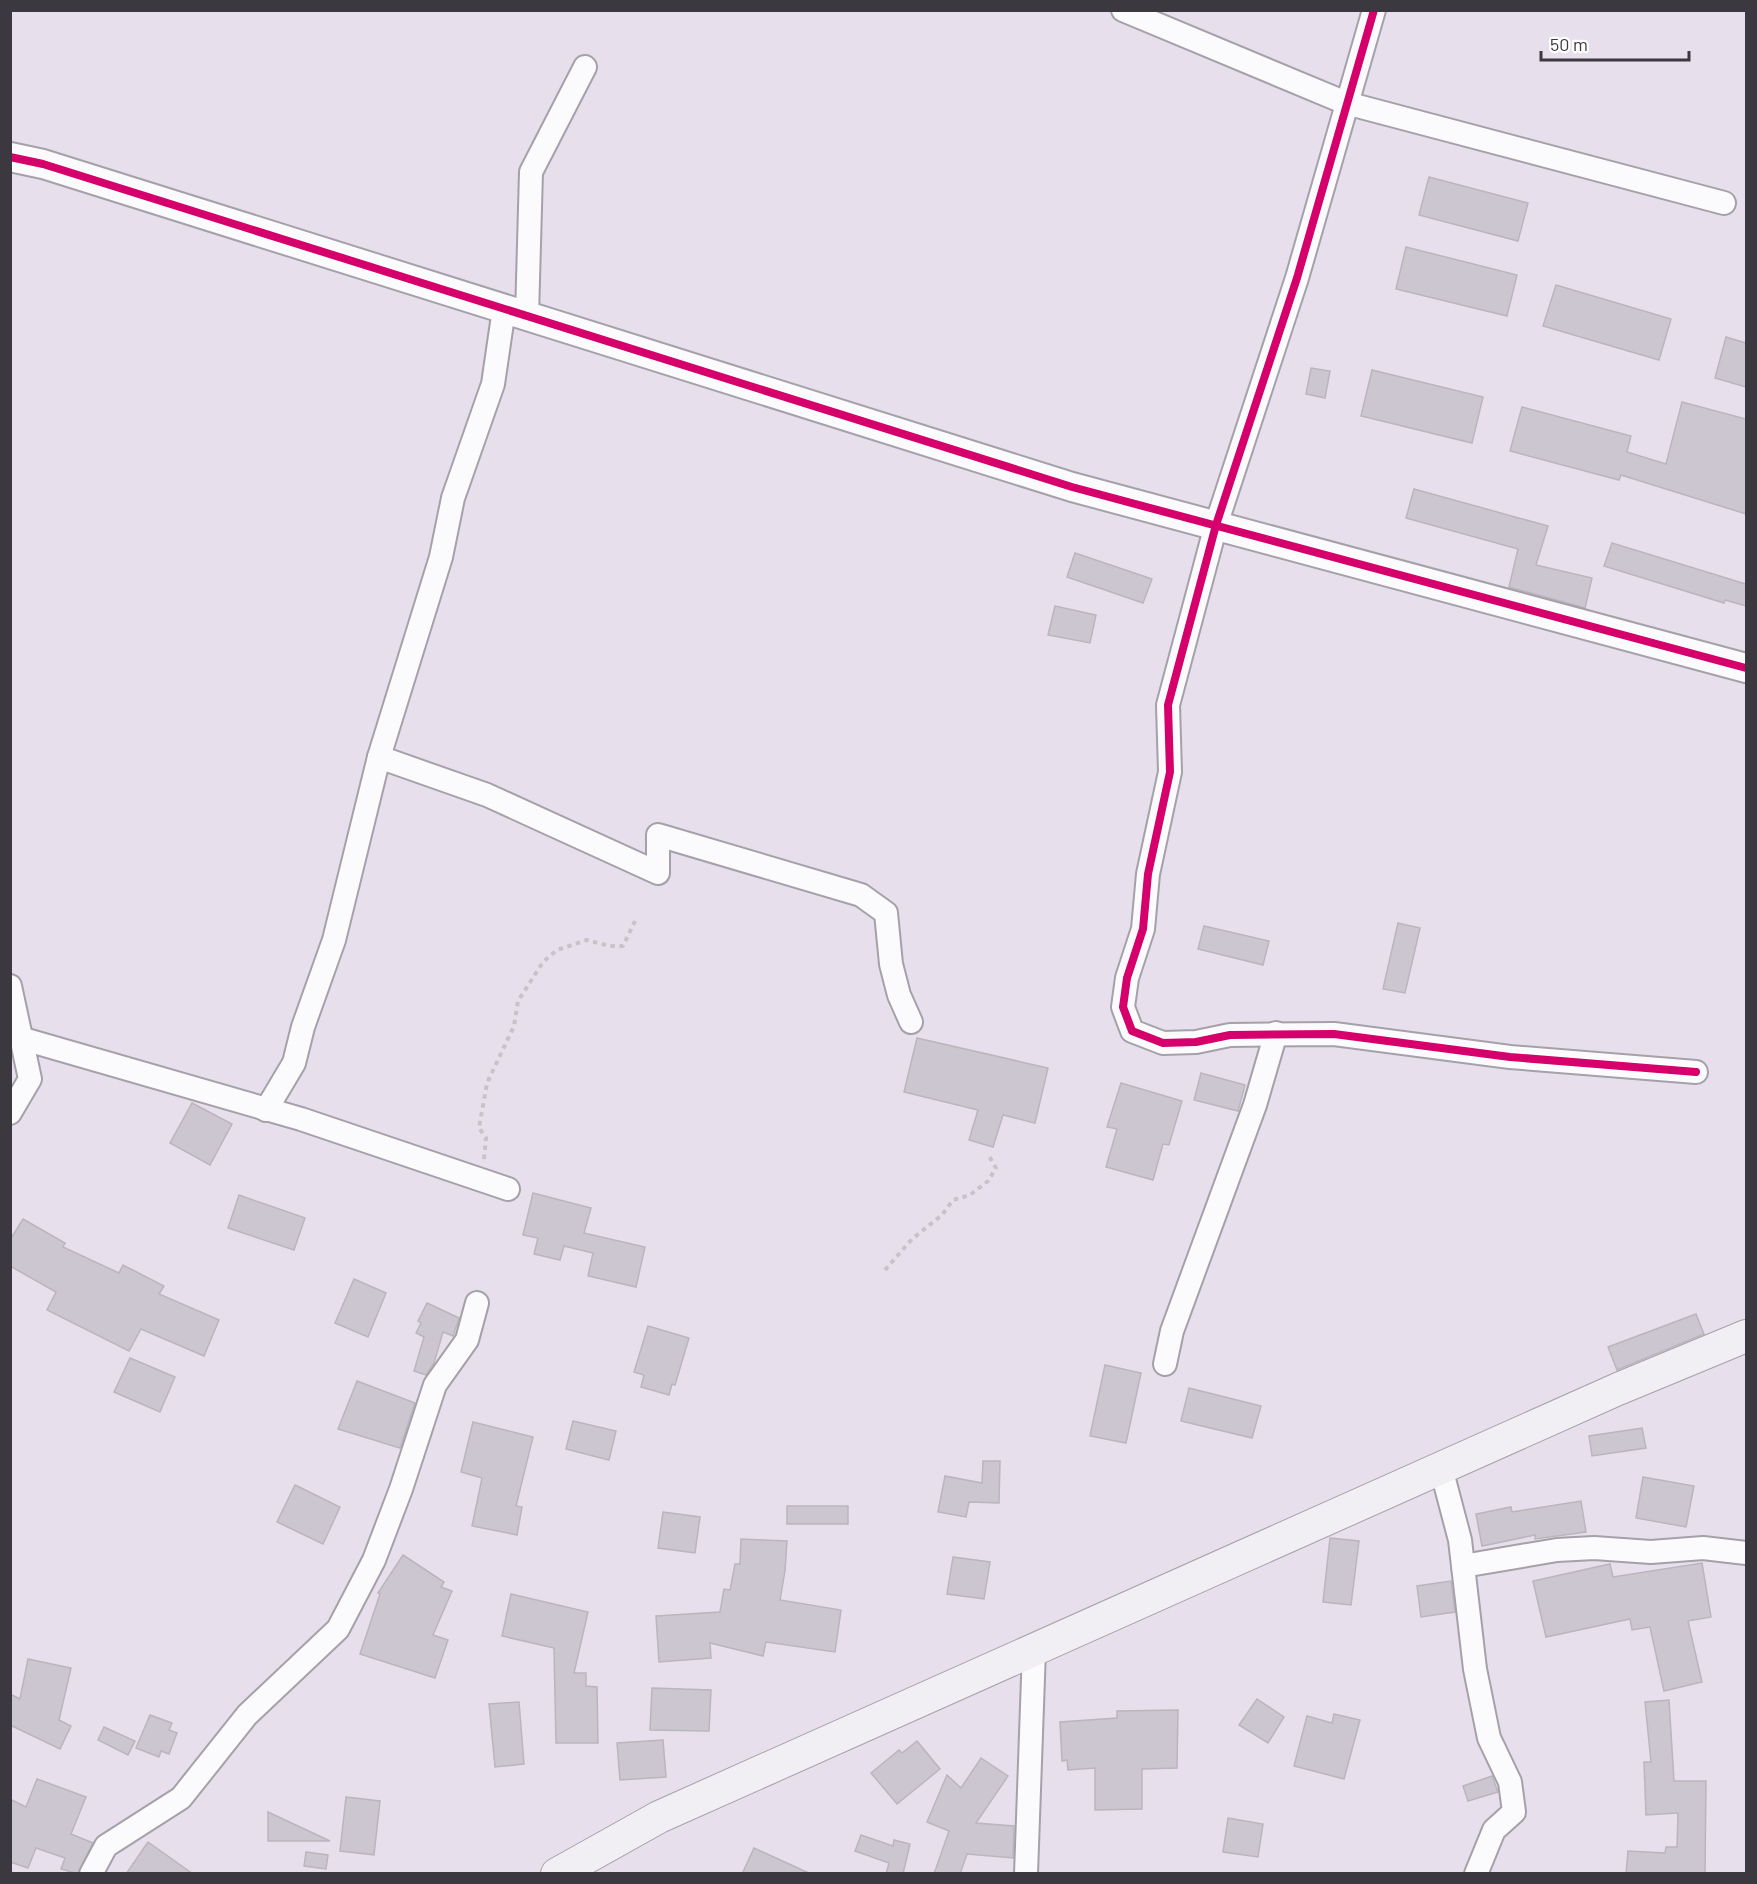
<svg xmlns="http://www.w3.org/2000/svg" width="1757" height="1884" viewBox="0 0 1757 1884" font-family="Barlow,sans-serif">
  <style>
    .building { fill: #cbc6cf; stroke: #bab5be; stroke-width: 1.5 }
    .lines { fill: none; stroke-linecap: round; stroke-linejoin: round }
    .minor-casing { stroke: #a5a0a9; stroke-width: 26 }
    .tertiary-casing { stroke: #a5a0a9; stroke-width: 32 }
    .secondary-casing { stroke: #a5a0a9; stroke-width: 34 }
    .path { stroke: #c6c4c8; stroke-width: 4; stroke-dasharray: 4.5 4.5; stroke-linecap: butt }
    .minor { stroke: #fbfafc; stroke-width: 22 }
    .tertiary { stroke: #fbfafc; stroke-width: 28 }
    .secondary { stroke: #f2eff4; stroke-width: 32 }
    .cycleway-casing { stroke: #fff; stroke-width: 11 }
    .cycleway { stroke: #d6006c; stroke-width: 8 }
  </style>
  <rect width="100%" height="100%" fill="#e7e0ec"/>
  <g class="building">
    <polygon points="1429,177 1528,203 1518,241 1419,215"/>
    <polygon points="1406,247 1517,275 1507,316 1396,289"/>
    <polygon points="1556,285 1671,319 1659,360 1543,326"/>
    <polygon points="1726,337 1746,343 1746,387 1715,378"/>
    <polygon points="1311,368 1330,371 1325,398 1306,394"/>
    <polygon points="1372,370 1483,397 1472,443 1361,416"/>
    <polygon points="1682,402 1746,419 1746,514 1621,475 1619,480 1510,451 1522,407 1631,436 1627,452 1666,464"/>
    <polygon points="1414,489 1548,526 1536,565 1592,578 1585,608 1509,587 1518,549 1406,518"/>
    <polygon points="1612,543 1746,584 1746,606 1725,600 1724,603 1604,566"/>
    <polygon points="1075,553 1152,579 1143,603 1067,577"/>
    <polygon points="1055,606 1096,615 1090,643 1048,635"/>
    <polygon points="1398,923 1420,928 1405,993 1383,989"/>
    <polygon points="1204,926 1269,941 1263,965 1198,949"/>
    <polygon points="917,1038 1048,1068 1035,1123 1003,1115 993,1147 969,1140 978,1110 904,1092"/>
    <polygon points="1201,1073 1245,1085 1238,1111 1194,1100"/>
    <polygon points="1121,1083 1182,1101 1169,1145 1163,1144 1153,1180 1106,1167 1117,1129 1107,1127"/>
    <polygon points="192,1103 232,1124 210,1165 170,1143"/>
    <polygon points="533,1193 591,1208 584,1233 645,1247 636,1287 588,1276 593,1253 564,1246 560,1260 534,1254 538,1238 523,1235"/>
    <polygon points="239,1195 305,1218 294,1250 228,1228"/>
    <polygon points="23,1219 65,1243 63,1247 119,1273 123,1265 164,1286 159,1294 219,1320 204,1356 141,1329 129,1351 47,1310 56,1292 10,1266 10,1240"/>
    <polygon points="354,1279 386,1293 368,1337 335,1323"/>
    <polygon points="427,1303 459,1318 453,1336 443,1332 434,1363 426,1375 414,1371 424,1337 416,1333 421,1323 418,1321"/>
    <polygon points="1696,1314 1704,1334 1617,1370 1608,1347"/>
    <polygon points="648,1326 689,1338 675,1385 672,1384 669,1395 641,1387 644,1375 634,1372"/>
    <polygon points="130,1358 175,1377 160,1412 114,1392"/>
    <polygon points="1105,1365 1141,1373 1126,1443 1090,1436"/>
    <polygon points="357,1381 415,1403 400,1448 338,1429"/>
    <polygon points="1189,1388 1261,1406 1252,1438 1181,1421"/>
    <polygon points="573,1421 616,1431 609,1460 566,1449"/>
    <polygon points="473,1422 533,1437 516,1506 522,1507 517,1535 472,1526 482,1478 461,1472"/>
    <polygon points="1642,1428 1646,1448 1592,1456 1589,1436"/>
    <polygon points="983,1461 1000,1461 999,1503 969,1502 966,1517 938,1512 945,1476 982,1483"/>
    <polygon points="1643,1477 1694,1486 1686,1527 1636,1518"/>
    <polygon points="295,1485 340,1507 323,1544 277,1522"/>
    <polygon points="1581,1501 1586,1532 1535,1539 1535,1535 1482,1546 1476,1514 1511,1507 1512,1512"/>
    <rect x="787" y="1506" width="61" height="18"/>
    <polygon points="663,1512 700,1517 695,1553 658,1548"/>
    <polygon points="1330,1538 1359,1541 1351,1605 1323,1602"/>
    <polygon points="741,1539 787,1541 785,1571 780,1600 841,1610 835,1652 766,1642 763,1656 710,1643 711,1658 659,1662 656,1616 720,1612 724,1589 730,1590 735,1564 740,1564"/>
    <polygon points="403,1555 444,1582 441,1587 452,1591 433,1635 448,1640 435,1678 360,1654 380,1594 378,1593"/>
    <polygon points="953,1557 990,1562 984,1599 947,1594"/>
    <polygon points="1702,1563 1711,1617 1688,1621 1702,1682 1664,1691 1650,1627 1632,1630 1630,1619 1546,1637 1533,1581 1610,1564 1613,1577"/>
    <polygon points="1451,1581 1455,1612 1421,1617 1417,1586"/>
    <polygon points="511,1594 588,1612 574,1673 586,1673 586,1686 597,1687 598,1743 556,1743 554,1648 502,1636"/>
    <polygon points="28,1659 71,1668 59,1720 71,1726 60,1749 10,1725 10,1694 20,1699"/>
    <polygon points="652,1688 711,1690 709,1731 650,1730"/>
    <polygon points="1257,1699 1284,1717 1268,1743 1239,1725"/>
    <polygon points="1669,1700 1674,1781 1706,1781 1705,1874 1626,1874 1628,1851 1665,1853 1666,1847 1677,1847 1678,1813 1646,1815 1644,1762 1651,1762 1645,1702"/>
    <polygon points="519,1702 524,1764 495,1767 489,1704"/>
    <polygon points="1178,1710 1177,1768 1142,1769 1142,1809 1095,1810 1095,1768 1068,1770 1067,1760 1062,1761 1060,1722 1117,1718 1117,1711"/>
    <polygon points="1334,1714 1360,1720 1344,1779 1294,1766 1307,1716 1332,1723"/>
    <polygon points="150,1715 172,1723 169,1730 177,1733 169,1754 161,1751 159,1757 136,1748"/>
    <polygon points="104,1727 135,1741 128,1755 98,1740"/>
    <polygon points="663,1740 666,1777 620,1780 617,1743"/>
    <polygon points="917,1741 940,1769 897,1804 871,1773 899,1750 902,1753"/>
    <polygon points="981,1758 1008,1776 976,1823 1014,1826 1013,1858 967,1854 960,1874 934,1874 949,1831 927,1822 947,1775 961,1788"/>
    <polygon points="1492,1776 1498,1792 1468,1801 1463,1786"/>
    <polygon points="37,1779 86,1797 71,1834 93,1843 78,1874 61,1869 65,1858 36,1848 28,1868 10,1862 10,1799 26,1807"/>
    <polygon points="346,1797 380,1801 374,1855 340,1851"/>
    <polygon points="268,1812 330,1841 268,1841"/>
    <polygon points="1228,1818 1263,1824 1258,1857 1223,1852"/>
    <polygon points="861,1835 893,1846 894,1840 910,1844 903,1874 886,1874 889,1863 855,1851"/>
    <polygon points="148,1842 193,1874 126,1874"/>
    <polygon points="754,1848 811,1874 742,1874"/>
    <polygon points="306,1852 328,1855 326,1869 304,1866"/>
  </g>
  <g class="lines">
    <g class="minor-casing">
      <g id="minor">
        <polyline points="1123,10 1346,103 1724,203"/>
        <polyline points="1374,10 1297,278 1216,525 1168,705 1170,772 1148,874 1143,929 1127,978 1123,1007 1132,1031 1163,1043 1196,1042 1230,1035 1334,1034 1510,1057 1696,1072"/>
        <polyline points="527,316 531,172 585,67"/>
        <polyline points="379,757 487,795 658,873 658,835 861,895 886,913 891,964 899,995 911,1022"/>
        <polyline points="10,986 30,1079 10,1113"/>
        <polyline points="20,1038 301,1119 508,1189"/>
        <polyline points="266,1110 294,1063 303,1027 334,940 379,757 441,557 453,498 493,384 504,309"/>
        <polyline points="1165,1364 1172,1331 1255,1105 1276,1033"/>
        <polyline points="1441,1468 1460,1540 1475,1669 1489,1738 1510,1782 1514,1812 1494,1830 1476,1874"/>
        <polyline points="1463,1566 1557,1550 1594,1548 1651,1552 1703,1548 1746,1553"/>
        <polyline points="91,1874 106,1846 181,1798 247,1715 338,1629 374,1560 401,1489 435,1385 467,1340 477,1303"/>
        <polyline points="1026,1874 1034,1650"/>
      </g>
    </g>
    <g class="tertiary-casing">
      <polyline id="tertiary" points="10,157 43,164 1072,487 1746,668"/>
    </g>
    <g class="secondary-casing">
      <polyline id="secondary" points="557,1874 659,1817 1618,1389 1746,1336"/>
    </g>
    <g class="path">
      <polyline points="484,1159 486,1138 479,1128 487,1083 514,1026 518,1001 543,962 557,950 587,940 609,946 623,946 635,921"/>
      <polyline points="885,1270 912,1239 942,1215 953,1200 970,1195 988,1181 996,1168 989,1156"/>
    </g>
    <use href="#minor" class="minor"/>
    <use href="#tertiary" class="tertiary"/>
    <use href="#secondary" class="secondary"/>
    <g class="cycleway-casing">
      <g id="cycleway">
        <polyline points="1374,10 1297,278 1216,525 1168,705 1170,772 1148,874 1143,929 1127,978 1123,1007 1132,1031 1163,1043 1196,1042 1230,1035 1334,1034 1510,1057 1696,1072"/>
        <polyline points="10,157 43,164 1072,487 1746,668"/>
      </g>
    </g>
    <use href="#cycleway" class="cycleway"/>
  </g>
  <rect width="1757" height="1884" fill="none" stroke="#3c3840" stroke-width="24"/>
  <path d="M1541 51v9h148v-9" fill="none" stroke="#3c3840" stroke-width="3"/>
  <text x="1550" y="51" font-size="18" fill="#3c3840" stroke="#ffffff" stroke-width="4.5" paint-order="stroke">50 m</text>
</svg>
